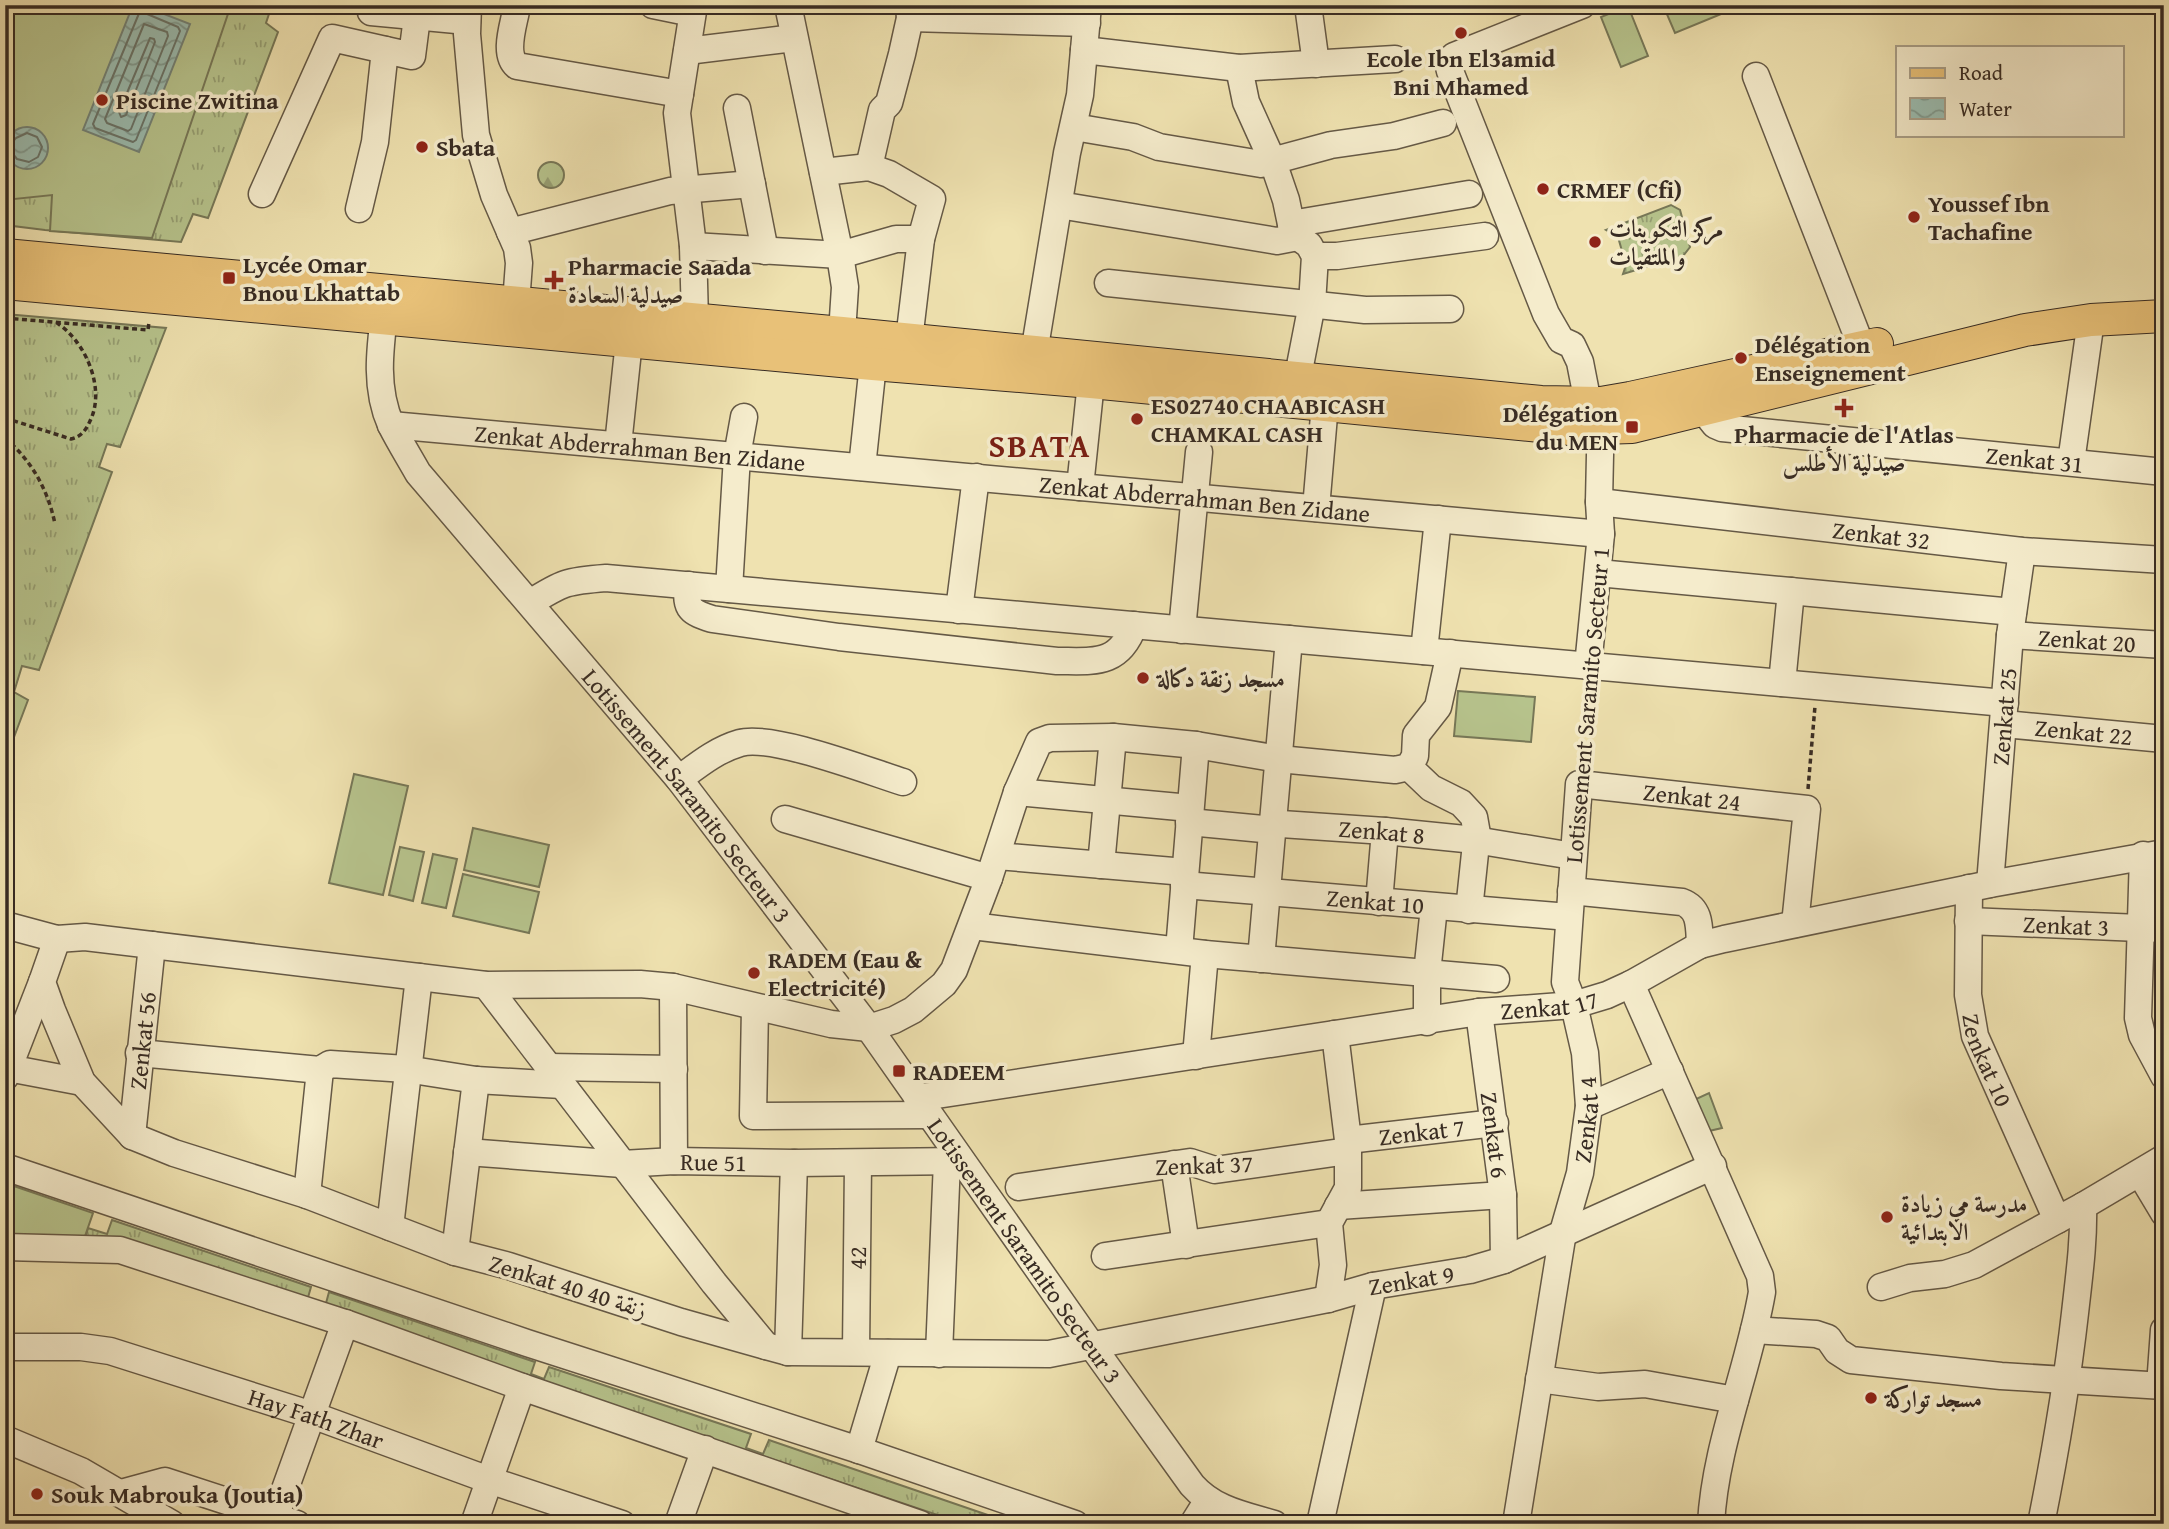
<svg xmlns="http://www.w3.org/2000/svg" width="2169" height="1529" viewBox="0 0 2169 1529" font-family="'Gentium Book Plus',Amiri,serif">
  <style>
    .grass { fill: url(#grass-tufts); stroke: #777858; stroke-width: 2 }
    .forest { fill: url(#forest-firs); stroke: #777858; stroke-width: 2 }
    .garden { fill: #b7c48d; stroke: #777858; stroke-width: 2 }
    .water { fill: url(#water-waves); stroke: #738378; stroke-width: 2 }
    .lines { fill: none; stroke-linecap: round; stroke-linejoin: round }
    .shore { stroke: #69746a; stroke-width: 2 }
    .minor-casing { stroke: #655946; stroke-width: 29 }
    .major-casing { stroke: #372b23; stroke-width: 34 }
    .path { stroke: #372b23; stroke-width: 3.5; stroke-dasharray: 5 3.5; stroke-linecap: butt }
    .minor { stroke: #f5eccc; stroke-width: 26 }
    .major { stroke: #e8c178; stroke-width: 32 }
    .poi-dot { fill: #8f2418; stroke: #f5eccc; stroke-width: 2.5 }
    .labels { text-anchor: middle; dominant-baseline: central; stroke-width: 7; stroke-linejoin: round; paint-order: stroke }
    .poi-label { font-size: 24px; font-weight: bold; fill: #372b23; stroke: #f5eccc; text-anchor: start }
    .street-label { font-size: 24px; fill: #372b23; stroke: #f5eccc }
    .district-label { font-size: 32px; font-weight: bold; letter-spacing: 2px; fill: #7a1f14; stroke: #f5eccc }
  </style>
  <defs>
    <pattern id="grass-tufts" width="24" height="20" patternUnits="userSpaceOnUse" patternTransform="scale(1.75)"><rect width="24" height="20" fill="#b7c48d"/><path d="M3 7l-1-3M5 7V3M7 7l1-3M15 17l-1-3M17 17v-4M19 17l1-3" fill="none" stroke="#969f73"/></pattern>
    <pattern id="forest-firs" width="22" height="20" patternUnits="userSpaceOnUse" patternTransform="scale(1.75)"><rect width="22" height="20" fill="#b7c48d"/><path d="M5 1l3.5 6h-7zM16 11l3.5 6h-7z" fill="#969f73"/></pattern>
    <pattern id="water-waves" width="16" height="10" patternUnits="userSpaceOnUse" patternTransform="scale(1.75)"><rect width="16" height="10" fill="#9bbdb1"/><path d="M0 5q4-4 8 0t8 0" fill="none" stroke="#7f9a90"/></pattern>
  </defs>
  <rect width="100%" height="100%" fill="#efe2b0"/>
  <filter id="stains"><feTurbulence type="fractalNoise" baseFrequency=".00286" numOctaves="4"/><feColorMatrix values="0 0 0 0 .2 0 0 0 0 .09 0 0 0 0 .02 0 0 0 .5 -.17"/></filter>
  <radialGradient id="worn" r=".72"><stop offset=".6" stop-color="#630" stop-opacity="0"/><stop offset="1" stop-color="#630" stop-opacity=".3"/></radialGradient>
  <g class="grass">
    <polygon points="5,5 272,5 266,23 278,32 208,218 193,214 181,242 45,230 5,225"/>
    <polygon points="1671,205 1680,210 1690,247 1683,256 1623,274 1626,265 1618,237 1606,230"/>
    <polygon points="5,314 166,328 120,447 107,444 99,467 112,472 39,670 22,666 14,692 28,700 5,761"/>
    <polygon points="112,1220 311,1287 307,1301 325,1307 329,1292 535,1362 531,1374 544,1379 549,1367 751,1434 746,1448 763,1454 769,1440 1014,1524 964,1524 128,1242 85,1239 88,1228 107,1234"/>
  </g>
  <circle class="forest" cx="551" cy="175" r="13"/>
  <g class="garden">
    <polygon points="5,5 231,5 152,238 50,231 52,195 5,200"/>
    <polygon points="1663,5 1743,5 1675,33"/>
    <polygon points="1628,6 1648,56 1621,67 1601,17"/>
    <polygon points="1458,691 1535,697 1531,742 1454,736"/>
    <polygon points="354,774 408,786 383,895 329,883"/>
    <polygon points="473,828 549,845 539,887 464,870"/>
    <polygon points="400,847 424,852 413,901 389,895"/>
    <polygon points="433,854 457,859 446,908 422,903"/>
    <polygon points="463,874 539,892 529,933 453,916"/>
    <polygon points="1709,1093 1722,1128 1709,1131 1694,1100"/>
    <polygon points="5,1183 93,1213 84,1239 5,1236"/>
  </g>
  <g class="water">
    <polygon points="133,5 141,5 190,24 139,152 83,130"/>
    <circle cx="27" cy="148" r="21"/>
  </g>
  <g class="lines">
    <g class="shore">
      <polygon points="140,11 178,27 180,31 136,140 133,142 95,128 93,124"/>
      <polygon points="144,24 167,32 168,36 131,129 128,131 107,123 105,119"/>
      <polygon points="150,38 154,39 155,42 126,115 121,117 119,112"/>
      <polygon points="27,133 37,137 42,147 38,157 29,162 17,159 8,148 16,138"/>
    </g>
    <g class="minor-casing">
      <g id="minor">
        <polyline points="468,5 467,34 476,135 494,195 517,248 519,263 516,303"/>
        <path d="M517,5c-2,17 -15,48 0,61l163,28"/>
        <polyline points="653,5 692,13"/>
        <polyline points="694,5 677,113 693,246 695,320"/>
        <polyline points="788,5 840,255 845,287 842,333"/>
        <polyline points="1308,5 1316,64"/>
        <polyline points="1582,5 1454,56 1448,63 1450,71 1546,314 1561,340 1572,345 1580,362 1588,403"/>
        <polyline points="371,12 467,21"/>
        <polyline points="910,18 1087,23"/>
        <polyline points="1084,50 1239,68 1395,59"/>
        <polyline points="687,51 794,38"/>
        <polyline points="1239,68 1246,102 1273,162 1286,200 1291,224 1298,237 1309,245 1315,256 1312,304 1298,376"/>
        <polyline points="1756,76 1862,348"/>
        <polyline points="737,108 765,251"/>
        <polyline points="1074,127 1133,137 1159,147 1261,164 1331,145 1394,136 1443,123"/>
        <polyline points="869,167 882,110 889,103 902,54 910,18 909,5"/>
        <polyline points="823,172 869,167 889,174 932,199 921,239 909,340"/>
        <polyline points="262,194 332,38 412,56 417,17"/>
        <polyline points="1059,205 1277,241 1298,237"/>
        <polyline points="359,209 375,142 385,50"/>
        <polyline points="1291,224 1469,194"/>
        <polyline points="510,232 670,191 752,184"/>
        <polyline points="693,246 840,255 896,239 921,239"/>
        <polyline points="1315,256 1337,256 1485,236"/>
        <polyline points="1108,283 1365,310 1450,309"/>
        <path id="s1" d="M386,300c-5,42 -13,85 5,125 8,16 18,32 27,48l261,306 190,249 223,318 100,139c22,25 52,30 82,39"/>
        <polyline points="1034,353 1067,153 1080,95 1088,5"/>
        <path id="s2" d="M1703,410l12,15 7,3 442,44"/>
        <path id="s3" d="M391,425l1210,109"/>
        <polyline points="618,445 629,341"/>
        <polyline points="2071,462 2091,320"/>
        <polyline points="862,467 873,364"/>
        <polyline points="1080,487 1091,382"/>
        <path id="s4" d="M1599,502l423,49 142,9"/>
        <polyline points="1316,508 1325,404"/>
        <polyline points="1598,573 2013,612"/>
        <path d="M688,585c-3,25 3,27 24,34l127,18 218,24c37,0 62,5 77,-36"/>
        <polyline points="729,589 737,456 744,417"/>
        <path d="M530,603c33,-21 37,-22 76,-25l1399,125"/>
        <polyline points="959,610 976,477"/>
        <polyline points="1182,630 1199,452"/>
        <path id="s5" d="M2010,635l154,10"/>
        <polyline points="1424,651 1438,519"/>
        <polyline points="1588,666 1601,534 1599,502 1601,408"/>
        <polyline points="1782,683 1791,591"/>
        <path id="s6" d="M2004,724l160,15"/>
        <polyline points="1409,767 1431,788 1461,803 1474,817 1477,834 1469,910"/>
        <path d="M679,779c19,-14 37,-29 61,-36 32,-9 128,28 163,39"/>
        <polyline points="1017,792 1190,808"/>
        <polyline points="785,819 989,878"/>
        <path id="s7" d="M1189,822l74,7 18,-5 104,7 90,9 98,16"/>
        <polyline points="2143,855 2138,1018 2142,1035 2164,1076"/>
        <polyline points="997,856 1185,872"/>
        <polyline points="1101,865 1113,737"/>
        <path id="s8" d="M1990,884l20,-249 12,-84"/>
        <path id="s9" d="M1184,885l385,32"/>
        <path id="s10" d="M1969,888l-1,107 7,41 82,184"/>
        <path d="M1571,891l111,11c19,7 17,26 18,43"/>
        <polyline points="1379,902 1385,831"/>
        <path id="s11" d="M1968,921l196,8"/>
        <polyline points="5,925 57,939 85,937 486,985 640,984 673,987 831,1024 869,1028 894,1020 913,1010 944,984 954,970 989,878 1017,792 1039,742 1050,738 1113,737 1196,745 1279,759 1395,770 1409,767 1415,756 1416,735 1438,707 1450,653"/>
        <polyline points="972,926 1205,954 1496,979"/>
        <path id="s12" d="M57,939l-15,43 10,28 30,72 50,54 42,17 133,42 148,57 54,14 172,56 85,24 22,6 261,2 279,-55 45,-13 97,-16 34,-10 209,-94"/>
        <polyline points="1179,950 1196,745"/>
        <polyline points="1261,959 1289,639"/>
        <path d="M1631,984l129,292 2,16c-13,77 -47,153 -51,232"/>
        <polyline points="486,985 714,1283 766,1346"/>
        <polyline points="673,987 674,1161"/>
        <polyline points="755,1007 753,1116 929,1115"/>
        <path id="s13" d="M1479,1012l24,183 1,65"/>
        <polyline points="1427,1022 1427,973 1434,907"/>
        <polyline points="139,1053 320,1070 330,1064 406,1069 476,1080 562,1085"/>
        <polyline points="1196,1056 1205,954"/>
        <polyline points="548,1067 674,1069"/>
        <polyline points="8,1068 82,1082"/>
        <polyline points="5,1077 42,982"/>
        <path id="s14" d="M917,1098l562,-86 95,-7 33,-10 24,-11 69,-39 24,-6 266,-55 174,-31"/>
        <polyline points="1589,1106 1670,1071"/>
        <path id="s15" d="M132,1136l20,-191"/>
        <path id="s16" d="M1348,1140l147,-17"/>
        <path id="s17" d="M467,1152l155,12 52,-3 120,2 167,-2"/>
        <polyline points="1174,1164 1186,1245"/>
        <polyline points="5,1167 527,1343 859,1450 1075,1524"/>
        <polyline points="2140,1173 2164,1213"/>
        <polyline points="1019,1187 1190,1162 1215,1170 1348,1151"/>
        <polyline points="307,1195 320,1070"/>
        <polyline points="1338,1206 1503,1195"/>
        <polyline points="390,1227 419,977"/>
        <polyline points="5,1247 120,1250 345,1323 522,1387 920,1524"/>
        <polyline points="455,1252 476,1080"/>
        <polyline points="1105,1256 1329,1223"/>
        <polyline points="1881,1287 1910,1278 1945,1274 1974,1265 2083,1206 2164,1158"/>
        <polyline points="1328,1299 1333,1265 1329,1223 1348,1188 1348,1140 1335,1034"/>
        <polyline points="1754,1330 1816,1334 1828,1338 1837,1351 1851,1360 2001,1376 2164,1386"/>
        <path id="s18" d="M5,1347h76l29,4 202,64 177,65 133,44"/>
        <polyline points="788,1352 794,1163"/>
        <path id="s19" d="M856,1352l2,-189"/>
        <polyline points="939,1354 947,1161"/>
        <polyline points="1539,1379 1598,1387 1645,1384 1735,1400"/>
        <polyline points="2160,1386 2164,1330"/>
        <polyline points="5,1439 81,1471 172,1524"/>
        <polyline points="859,1450 888,1353"/>
        <polyline points="121,1493 165,1481 297,1524"/>
        <polyline points="275,1517 345,1323"/>
        <polyline points="474,1524 522,1387"/>
        <polyline points="678,1524 705,1449"/>
        <polyline points="1193,1524 1208,1500"/>
        <polyline points="1320,1524 1373,1286"/>
        <path id="s20" d="M1516,1524l47,-292 17,-59 9,-67 -4,-53 -11,-48 -9,-23 14,-198 228,25 -12,115"/>
        <path d="M2041,1524c14,-70 26,-140 34,-211 4,-36 9,-71 8,-107"/>
      </g>
    </g>
    <g class="major-casing">
      <g id="major">
        <polyline points="5,255 842,333 1541,402 1601,403 1630,398 1877,344"/>
        <polyline points="5,283 873,364 1091,382 1570,429 1632,427 2025,330 2091,320 2164,316"/>
      </g>
    </g>
    <g class="path">
      <polyline points="5,318 148,330 149,322"/>
      <polyline points="5,341 12,319"/>
      <path d="M5,418l66,21c10,-2 15,-9 19,-18 16,-32 -4,-79 -33,-98"/>
      <path d="M5,438c27,23 43,52 50,86"/>
      <polyline points="5,674 9,675"/>
      <polyline points="1581,762 1587,686"/>
      <polyline points="1808,789 1815,706"/>
    </g>
    <use href="#minor" class="minor"/>
    <use href="#major" class="major"/>
  </g>
  <g class="poi-dot">
    <circle cx="1461" cy="33" r="7"/>
    <circle cx="102" cy="100" r="7"/>
    <circle cx="422" cy="147" r="7"/>
    <circle cx="1543" cy="189" r="7"/>
    <circle cx="1914" cy="217" r="7"/>
    <circle cx="1595" cy="242" r="7"/>
    <rect x="222" y="271" width="14" height="14" rx="3.5"/>
    <path d="M550.5 269.5h7v7h7v7h-7v7h-7v-7h-7v-7h7z"/>
    <circle cx="1741" cy="358" r="7"/>
    <path d="M1840.5 397.5h7v7h7v7h-7v7h-7v-7h-7v-7h7z"/>
    <circle cx="1137" cy="419" r="7"/>
    <rect x="1625" y="420" width="14" height="14" rx="3.5"/>
    <circle cx="1143" cy="678" r="7"/>
    <circle cx="754" cy="973" r="7"/>
    <rect x="892" y="1064" width="14" height="14" rx="3.5"/>
    <circle cx="1887" cy="1217" r="7"/>
    <circle cx="1871" cy="1398" r="7"/>
    <circle cx="37" cy="1494" r="7"/>
  </g>
  <g class="labels">
    <g class="poi-label">
      <text x="1461" y="58" text-anchor="middle">Ecole Ibn El3amid<tspan x="1461" dy="28">Bni Mhamed</tspan></text>
      <text x="116" y="100">Piscine Zwitina</text>
      <text x="436" y="147">Sbata</text>
      <text x="1557" y="189">CRMEF (Cfi)</text>
      <text x="1928" y="203">Youssef Ibn<tspan x="1928" dy="28">Tachafine</tspan></text>
      <text x="1609" y="228">مركز التكوينات<tspan x="1609" dy="28">والملتقيات</tspan></text>
      <text x="243" y="264">Lycée Omar<tspan x="243" dy="28">Bnou Lkhattab</tspan></text>
      <text x="568" y="266">Pharmacie Saada<tspan x="568" dy="28">صيدلية السعادة</tspan></text>
      <text x="1755" y="344">Délégation<tspan x="1755" dy="28">Enseignement</tspan></text>
      <text x="1151" y="405">ES02740 CHAABICASH<tspan x="1151" dy="28">CHAMKAL CASH</tspan></text>
      <text x="1618" y="413" text-anchor="end">Délégation<tspan x="1618" dy="28">du MEN</tspan></text>
      <text x="1844" y="434" text-anchor="middle">Pharmacie de l'Atlas<tspan x="1844" dy="28">صيدلية الأطلس</tspan></text>
      <text x="1157" y="678">مسجد زنقة دكالة</text>
      <text x="768" y="959">RADEM (Eau &amp;<tspan x="768" dy="28">Electricité)</tspan></text>
      <text x="913" y="1071">RADEEM</text>
      <text x="1901" y="1203">مدرسة مي زيادة<tspan x="1901" dy="28">الابتدائية</tspan></text>
      <text x="1885" y="1398">مسجد تواركة</text>
      <text x="51" y="1494">Souk Mabrouka (Joutia)</text>
    </g>
    <g class="street-label">
      <text stroke="none"><textPath href="#s3" startOffset="250">Zenkat Abderrahman Ben Zidane</textPath></text>
      <text stroke="none"><textPath href="#s2" startOffset="341">Zenkat 31</textPath></text>
      <text stroke="none"><textPath href="#s3" startOffset="817">Zenkat Abderrahman Ben Zidane</textPath></text>
      <text stroke="none"><textPath href="#s4" startOffset="284">Zenkat 32</textPath></text>
      <text stroke="none"><textPath href="#s5" startOffset="77">Zenkat 20</textPath></text>
      <text transform="translate(1587 705) rotate(-85)">Lotissement Saramito Secteur 1</text>
      <text stroke="none"><textPath href="#s8" startOffset="168">Zenkat 25</textPath></text>
      <text stroke="none"><textPath href="#s6" startOffset="80">Zenkat 22</textPath></text>
      <text stroke="none"><textPath href="#s1" startOffset="602">Lotissement Saramito Secteur 3</textPath></text>
      <text stroke="none"><textPath href="#s20" startOffset="864">Zenkat 24</textPath></text>
      <text stroke="none"><textPath href="#s7" startOffset="194">Zenkat 8</textPath></text>
      <text stroke="none"><textPath href="#s9" startOffset="192">Zenkat 10</textPath></text>
      <text stroke="none"><textPath href="#s11" startOffset="98">Zenkat 3</textPath></text>
      <text stroke="none"><textPath href="#s14" startOffset="639">Zenkat 17</textPath></text>
      <text stroke="none"><textPath href="#s15" startOffset="96">Zenkat 56</textPath></text>
      <text stroke="none"><textPath href="#s10" startOffset="175">Zenkat 10</textPath></text>
      <text stroke="none"><textPath href="#s20" startOffset="411">Zenkat 4</textPath></text>
      <text stroke="none"><textPath href="#s16" startOffset="74">Zenkat 7</textPath></text>
      <text stroke="none"><textPath href="#s13" startOffset="124">Zenkat 6</textPath></text>
      <text stroke="none"><textPath href="#s17" startOffset="247">Rue 51</textPath></text>
      <text transform="translate(1204 1165) rotate(-2)">Zenkat 37</text>
      <text stroke="none"><textPath href="#s1" startOffset="1169">Lotissement Saramito Secteur 3</textPath></text>
      <text stroke="none"><textPath href="#s19" startOffset="94">42</textPath></text>
      <text stroke="none"><textPath href="#s12" startOffset="1549">Zenkat 9</textPath></text>
      <text transform="translate(568 1286) rotate(17)">Zenkat 40 زنقة 40</text>
      <text stroke="none"><textPath href="#s18" startOffset="322">Hay Fath Zhar</textPath></text>
    </g>
    <g class="district-label">
      <text x="1040" y="445">SBATA</text>
    </g>
  </g>
  <rect width="2169" height="1529" fill="none" stroke="#efe2b0" stroke-width="28"/>
  <rect x="7" y="7" width="2155" height="1515" fill="none" stroke="#372b23" stroke-width="3.5"/>
  <rect x="14" y="14" width="2141" height="1501" fill="none" stroke="#372b23" stroke-width="2"/>
  <rect x="1896" y="46" width="228" height="91" fill="#f5eccc" stroke="#a99f88" stroke-width="2"/>
  <rect x="1910" y="68" width="35" height="10" fill="#e8c178" stroke="#a99f88" stroke-width="2"/>
  <text x="1959" y="80" font-size="21" fill="#372b23">Road</text>
  <rect x="1910" y="98" width="35" height="21" fill="url(#water-waves)" stroke="#a99f88" stroke-width="2"/>
  <text x="1959" y="116" font-size="21" fill="#372b23">Water</text>
  <rect width="100%" height="100%" filter="url(#stains)"/>
  <rect width="100%" height="100%" fill="url(#worn)"/>
</svg>
